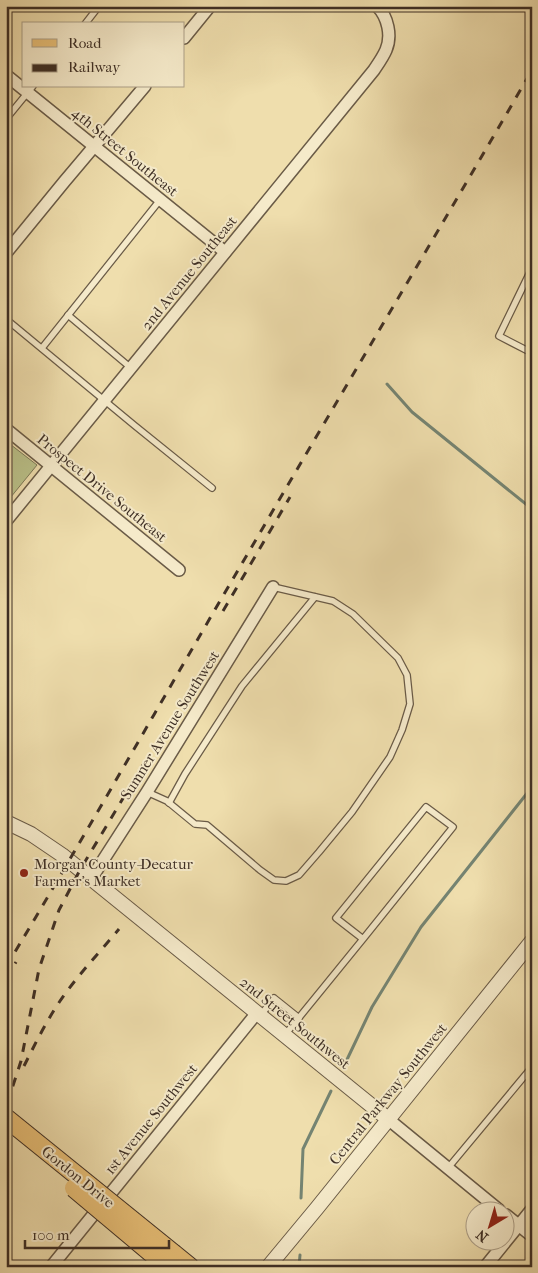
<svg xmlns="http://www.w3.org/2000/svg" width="538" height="1273" viewBox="0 0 538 1273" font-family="'IM FELL French Canon',serif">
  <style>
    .green { fill: #bac189; stroke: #7c7857 }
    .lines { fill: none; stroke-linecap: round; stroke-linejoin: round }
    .stream { stroke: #758472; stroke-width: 3 }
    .service-casing { stroke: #6a5b47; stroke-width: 8 }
    .minor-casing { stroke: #6a5b47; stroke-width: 14 }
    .tertiary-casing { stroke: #6a5b47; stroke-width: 16 }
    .primary-casing { stroke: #3e2f25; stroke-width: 20 }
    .service { stroke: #f5eaca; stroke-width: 5.5 }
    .minor { stroke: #f5eaca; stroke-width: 11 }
    .tertiary { stroke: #f5eaca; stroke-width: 14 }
    .primary { stroke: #e8bf76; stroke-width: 18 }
    .rail { stroke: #3e2f25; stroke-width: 3; stroke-dasharray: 9 9; stroke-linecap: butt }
    .primary-bridge-casing { stroke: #3e2f25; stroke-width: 20; stroke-linecap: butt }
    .primary-bridge { stroke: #e8bf76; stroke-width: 18 }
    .poi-dot { fill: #8f2418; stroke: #f5eaca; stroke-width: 2 }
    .labels { text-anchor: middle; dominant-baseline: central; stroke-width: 4; stroke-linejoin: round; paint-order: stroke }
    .street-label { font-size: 15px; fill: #3e2f25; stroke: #f5eaca }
    .poi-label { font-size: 15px; fill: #3e2f25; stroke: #f5eaca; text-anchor: start }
  </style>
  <rect width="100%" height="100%" fill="#efdead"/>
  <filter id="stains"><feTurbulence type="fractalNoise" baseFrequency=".004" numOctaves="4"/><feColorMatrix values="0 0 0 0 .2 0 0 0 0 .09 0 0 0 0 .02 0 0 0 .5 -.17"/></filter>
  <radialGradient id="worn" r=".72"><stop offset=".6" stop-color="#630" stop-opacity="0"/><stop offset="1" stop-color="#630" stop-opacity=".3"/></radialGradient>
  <polygon class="green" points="6,441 37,465 6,503"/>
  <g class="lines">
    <g class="stream">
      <polyline points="387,384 412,412 532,509"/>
      <polyline points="343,1068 372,1007 421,927 532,787"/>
      <polyline points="301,1198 303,1149 331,1091"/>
      <polyline points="299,1267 300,1255"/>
    </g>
    <g class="service-casing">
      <g id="service">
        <polyline points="85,24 99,6"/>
        <polyline points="6,119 33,86"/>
        <polyline points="532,268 499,336 532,353"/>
        <polyline points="68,315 131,368"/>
        <polyline points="6,319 134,425 212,488"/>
        <polyline points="42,348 160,200"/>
        <polyline points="147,792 167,801 195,824 207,825 260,870 274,880 286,881 299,875 319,852 352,812 390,757 402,730 410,704 407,675 398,658 353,614 333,601 273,587"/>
        <polyline points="169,803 185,774 242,686 315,597"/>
        <polyline points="261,1015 274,998 299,1018"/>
        <polyline points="284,1036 363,939 336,918 426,807 453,827 363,939"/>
        <polyline points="448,1168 532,1067"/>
      </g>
    </g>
    <g class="minor-casing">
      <g id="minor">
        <polyline points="184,38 210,6"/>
        <polyline points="6,75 225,252"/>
        <polyline points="6,253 64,182 145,86"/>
        <polyline points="6,429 179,570"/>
        <path d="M6,521l368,-451c4,-6 9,-13 12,-20 6,-14 2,-33 -9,-44"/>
        <polyline points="91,879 147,792 273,587"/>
        <polyline points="388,1119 499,1210"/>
        <polyline points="506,1215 532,1236"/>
        <polyline points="51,1267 256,1014"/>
        <polyline points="485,1267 532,1209"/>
      </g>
    </g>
    <g class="tertiary-casing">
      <g id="tertiary">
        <polyline points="6,822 31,834 62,855 388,1119"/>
        <polyline points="268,1267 317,1208 532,941"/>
      </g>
    </g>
    <g class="primary-casing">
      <polyline id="primary" points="174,1254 190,1267"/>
    </g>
    <use href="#service" class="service"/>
    <use href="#minor" class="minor"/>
    <use href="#tertiary" class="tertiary"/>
    <use href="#primary" class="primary"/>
    <g class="rail">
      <polyline points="223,611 290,497"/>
      <path d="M6,967c84,-140 165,-283 248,-424 92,-158 186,-314 278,-473"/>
      <polyline points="6,979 16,962"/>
      <path d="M24,1066c11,-22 22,-44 36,-65 17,-25 39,-48 59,-72"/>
      <polyline points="6,1103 10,1095 21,1061 39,969 59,910 80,870 146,760"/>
    </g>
    <g class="primary-bridge-casing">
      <g id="primary-bridge">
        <polyline points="6,1118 174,1254"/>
        <polyline points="74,1188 168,1267"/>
      </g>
    </g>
    <use href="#primary-bridge" class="primary-bridge"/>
  </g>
  <circle class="poi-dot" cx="24" cy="873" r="5"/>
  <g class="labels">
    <g class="street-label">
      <text transform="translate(125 152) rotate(39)">4th Street Southeast</text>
      <text transform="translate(189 273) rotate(-51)">2nd Avenue Southeast</text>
      <text transform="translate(102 488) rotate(39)">Prospect Drive Southeast</text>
      <text transform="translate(170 725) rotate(-58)">Sumner Avenue Southwest</text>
      <text transform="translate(295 1023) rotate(39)">2nd Street Southwest</text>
      <text transform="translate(388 1094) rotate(-51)">Central Parkway Southwest</text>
      <text transform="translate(151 1119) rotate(-51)">1st Avenue Southwest</text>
      <text transform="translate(78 1177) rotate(39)">Gordon Drive</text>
    </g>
    <g class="poi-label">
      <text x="34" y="864">Morgan County-Decatur<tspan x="34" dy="17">Farmer's Market</tspan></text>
    </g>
  </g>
  <rect width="538" height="1273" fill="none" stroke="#efdead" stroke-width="25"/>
  <rect x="8" y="8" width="523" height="1258" fill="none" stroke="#3e2f25" stroke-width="2.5"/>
  <rect x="12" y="12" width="513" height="1248" fill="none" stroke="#3e2f25"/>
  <rect x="22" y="22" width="162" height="65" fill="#f5eaca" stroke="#ac9f88"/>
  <rect x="32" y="39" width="25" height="8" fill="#e8bf76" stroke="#ac9f88"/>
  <text x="68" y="48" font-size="15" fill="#3e2f25">Road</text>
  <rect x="32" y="64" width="25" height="8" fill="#3e2f25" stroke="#ac9f88"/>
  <text x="68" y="72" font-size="15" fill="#3e2f25">Railway</text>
  <g transform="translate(490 1226) rotate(218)"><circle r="24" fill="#f5eaca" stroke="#ac9f88"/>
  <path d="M0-4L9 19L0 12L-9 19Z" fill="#8f2418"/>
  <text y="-8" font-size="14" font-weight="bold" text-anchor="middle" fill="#3e2f25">N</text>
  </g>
  <path d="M25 1240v8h144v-8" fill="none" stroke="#3e2f25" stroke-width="2.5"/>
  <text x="32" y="1240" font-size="15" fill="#3e2f25" stroke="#f5eaca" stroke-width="4" paint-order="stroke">100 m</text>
  <rect width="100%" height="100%" filter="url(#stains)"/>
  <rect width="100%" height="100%" fill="url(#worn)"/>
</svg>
